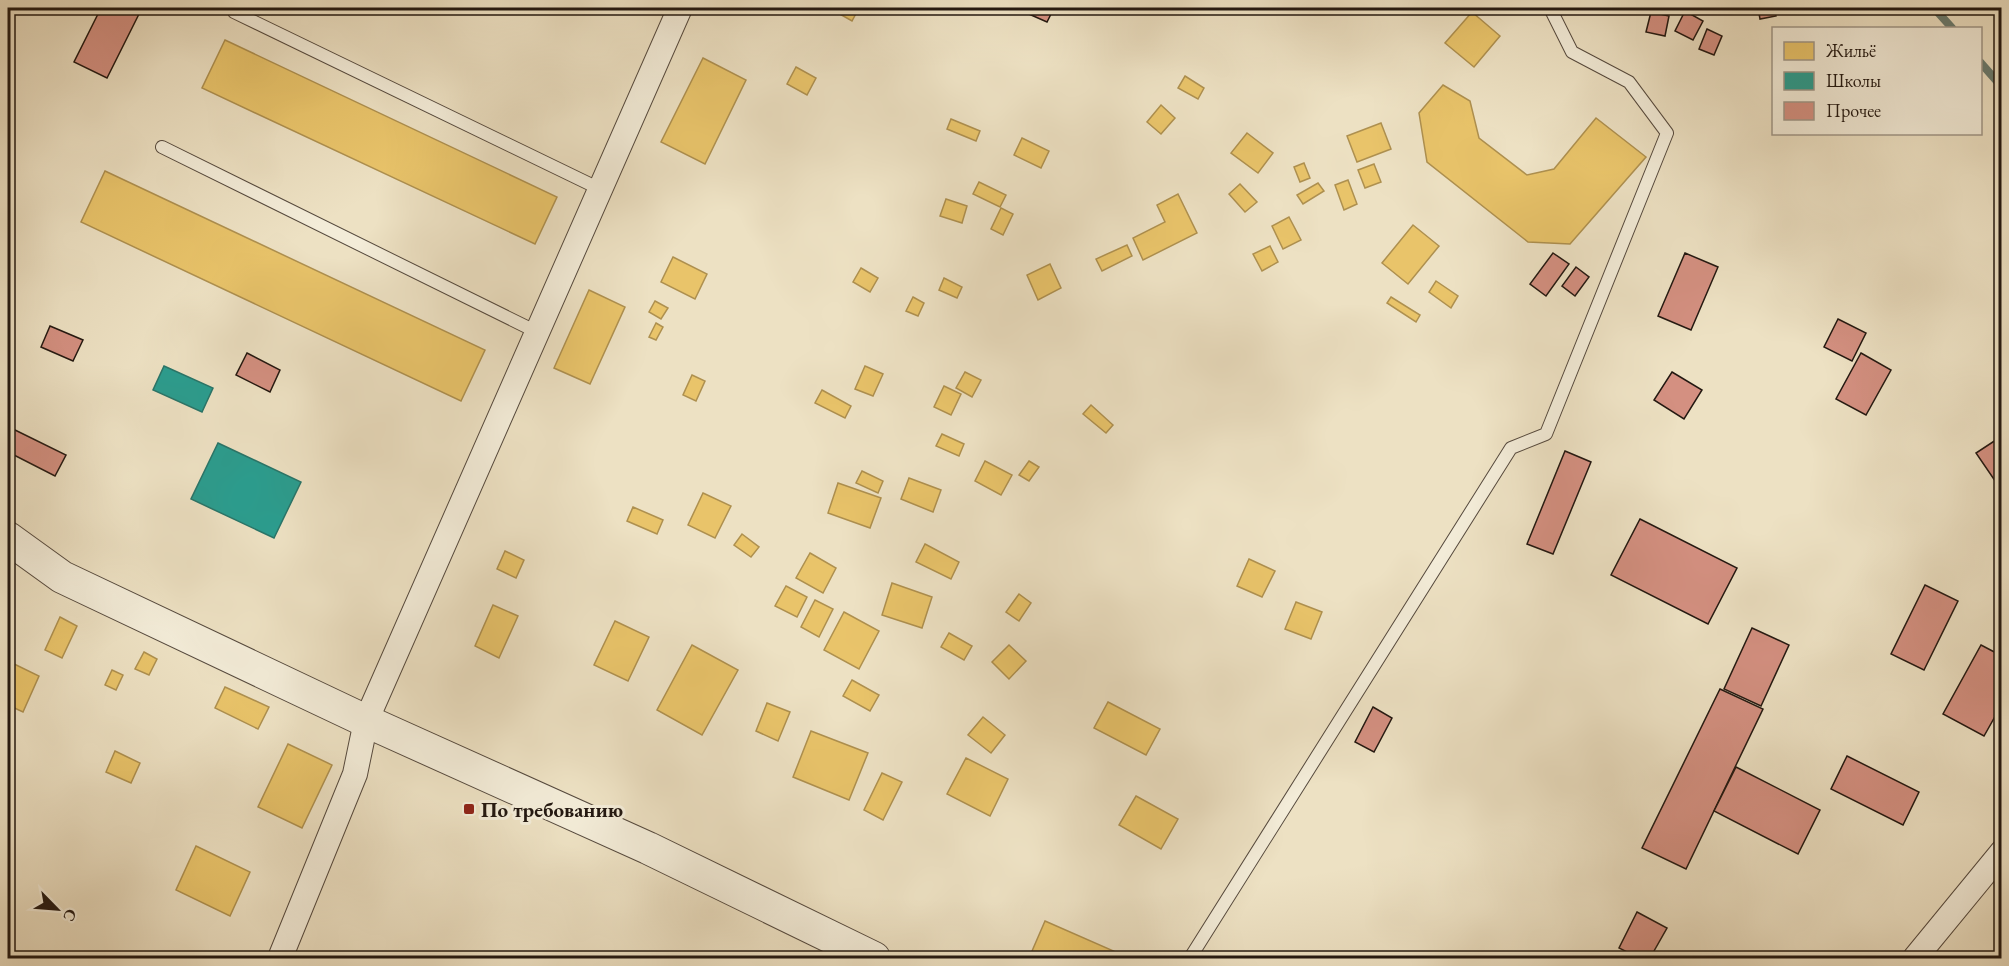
<svg xmlns="http://www.w3.org/2000/svg" width="2009" height="966" viewBox="0 0 2009 966" font-family="'EB Garamond',serif">
  <style>
    .homes { fill: #e9c46a; stroke: #ae904f; stroke-width: 1.5 }
    .schools { fill: #2a9d8f; stroke: #287569; stroke-width: 1.5 }
    .lines { fill: none; stroke-linecap: round; stroke-linejoin: round }
    .stream { stroke: #6a7c70; stroke-width: 8 }
    .building { fill: #d49081; stroke: #231811; stroke-width: 1.5 }
    .service-casing { stroke: #564a3e; stroke-width: 14 }
    .minor-casing { stroke: #564a3e; stroke-width: 26 }
    .tertiary-casing { stroke: #564a3e; stroke-width: 34 }
    .service { stroke: #f3ecd8; stroke-width: 12 }
    .minor { stroke: #f3ecd8; stroke-width: 24 }
    .tertiary { stroke: #f3ecd8; stroke-width: 32 }
    .poi-dot { fill: #8f2418; stroke: #f3ecd8; stroke-width: 2 }
    .labels { text-anchor: middle; dominant-baseline: central; stroke-width: 6; stroke-linejoin: round; paint-order: stroke }
    .poi-label { font-size: 21px; font-weight: bold; fill: #231811; stroke: #f3ecd8; text-anchor: start }
  </style>
  <rect width="100%" height="100%" fill="#ede1c3"/>
  <filter id="stains"><feTurbulence type="fractalNoise" baseFrequency=".00333" numOctaves="4"/><feColorMatrix values="0 0 0 0 .2 0 0 0 0 .09 0 0 0 0 .02 0 0 0 .5 -.17"/></filter>
  <radialGradient id="worn" r=".72"><stop offset=".6" stop-color="#630" stop-opacity="0"/><stop offset="1" stop-color="#630" stop-opacity=".3"/></radialGradient>
  <g class="homes">
    <polygon points="829,8 859,8 852,21"/>
    <polygon points="1472,12 1500,36 1474,67 1445,43"/>
    <polygon points="225,40 557,197 535,244 202,88"/>
    <polygon points="703,58 746,80 705,164 661,142"/>
    <polygon points="796,67 816,78 807,95 787,84"/>
    <polygon points="1185,76 1204,88 1198,99 1178,88"/>
    <polygon points="1443,85 1470,101 1479,138 1527,175 1554,169 1596,118 1646,157 1570,244 1528,242 1427,162 1419,113"/>
    <polygon points="1161,105 1175,118 1161,134 1147,122"/>
    <polygon points="951,119 980,131 976,141 947,129"/>
    <polygon points="1381,123 1391,149 1357,162 1347,136"/>
    <polygon points="1247,133 1273,153 1258,173 1231,153"/>
    <polygon points="1022,138 1049,151 1041,168 1014,155"/>
    <polygon points="1304,163 1310,178 1300,182 1294,167"/>
    <polygon points="1374,164 1381,182 1365,188 1358,170"/>
    <polygon points="105,171 485,350 461,401 81,222"/>
    <polygon points="1348,180 1357,204 1344,210 1335,185"/>
    <polygon points="979,182 1006,195 1000,207 973,194"/>
    <polygon points="1318,183 1324,191 1303,204 1297,195"/>
    <polygon points="1240,184 1257,202 1245,212 1229,194"/>
    <polygon points="1178,194 1197,233 1143,260 1133,238 1165,222 1157,205"/>
    <polygon points="946,199 967,206 962,223 940,216"/>
    <polygon points="1001,208 1013,214 1003,235 991,229"/>
    <polygon points="1289,217 1301,240 1283,249 1272,226"/>
    <polygon points="1413,225 1439,246 1408,284 1382,263"/>
    <polygon points="1127,245 1132,256 1102,271 1096,259"/>
    <polygon points="1270,246 1278,262 1262,271 1253,254"/>
    <polygon points="673,257 707,274 695,299 661,282"/>
    <polygon points="1050,264 1061,288 1038,300 1027,275"/>
    <polygon points="861,268 878,278 870,292 853,282"/>
    <polygon points="944,278 962,287 957,298 939,290"/>
    <polygon points="1436,281 1458,296 1451,308 1429,292"/>
    <polygon points="589,290 625,307 590,384 554,368"/>
    <polygon points="913,297 924,303 918,316 906,311"/>
    <polygon points="1391,297 1420,315 1416,322 1387,303"/>
    <polygon points="655,301 668,308 661,319 649,312"/>
    <polygon points="656,323 663,327 656,340 649,337"/>
    <polygon points="865,366 883,374 873,396 855,389"/>
    <polygon points="965,372 981,380 972,397 956,388"/>
    <polygon points="692,375 705,381 696,401 683,395"/>
    <polygon points="944,386 961,394 951,415 934,407"/>
    <polygon points="822,390 851,406 845,418 815,403"/>
    <polygon points="1091,405 1113,425 1106,433 1083,414"/>
    <polygon points="942,434 964,444 959,456 936,446"/>
    <polygon points="985,461 1012,475 1001,495 975,481"/>
    <polygon points="1029,461 1039,467 1029,481 1019,475"/>
    <polygon points="862,471 883,481 878,493 856,483"/>
    <polygon points="909,478 941,490 933,512 901,499"/>
    <polygon points="838,483 881,498 870,528 828,513"/>
    <polygon points="703,493 731,506 715,538 688,525"/>
    <polygon points="633,507 663,520 657,534 627,521"/>
    <polygon points="742,534 759,547 751,557 734,545"/>
    <polygon points="925,544 959,562 951,579 916,562"/>
    <polygon points="505,551 524,560 516,578 497,569"/>
    <polygon points="810,553 836,568 823,593 796,578"/>
    <polygon points="1249,559 1275,571 1262,597 1237,586"/>
    <polygon points="892,583 932,597 922,628 882,615"/>
    <polygon points="786,586 807,597 797,617 775,606"/>
    <polygon points="1019,594 1031,603 1019,621 1006,612"/>
    <polygon points="815,600 833,609 819,637 801,627"/>
    <polygon points="1296,602 1322,612 1311,639 1285,629"/>
    <polygon points="493,605 518,616 499,658 475,646"/>
    <polygon points="844,612 879,631 859,669 824,650"/>
    <polygon points="60,617 77,626 62,658 45,650"/>
    <polygon points="615,621 649,637 628,681 594,665"/>
    <polygon points="949,633 972,646 964,660 941,647"/>
    <polygon points="692,645 738,670 702,735 657,710"/>
    <polygon points="1009,645 1026,661 1009,679 992,662"/>
    <polygon points="144,652 157,659 149,675 135,669"/>
    <polygon points="8,661 39,676 23,712 8,705"/>
    <polygon points="112,670 123,675 116,690 105,685"/>
    <polygon points="852,680 879,695 870,711 843,696"/>
    <polygon points="225,687 269,707 258,729 215,708"/>
    <polygon points="1108,702 1160,729 1146,755 1094,728"/>
    <polygon points="767,703 790,712 778,741 756,731"/>
    <polygon points="983,717 1005,735 991,753 968,735"/>
    <polygon points="811,731 868,753 849,800 793,777"/>
    <polygon points="288,744 332,765 302,828 258,807"/>
    <polygon points="115,751 140,763 131,783 106,772"/>
    <polygon points="966,758 1008,779 990,816 947,794"/>
    <polygon points="882,773 902,782 883,820 864,810"/>
    <polygon points="1136,796 1178,819 1161,849 1119,825"/>
    <polygon points="196,846 250,872 230,916 176,890"/>
    <polygon points="1045,921 1125,956 1124,958 1029,958"/>
  </g>
  <g class="schools">
    <polygon points="164,366 213,388 202,412 153,390"/>
    <polygon points="218,443 301,482 274,538 191,499"/>
  </g>
  <g class="lines">
    <g class="stream">
      <polyline points="1934,8 1952,28"/>
      <polyline points="1980,62 2002,87"/>
    </g>
  </g>
  <g class="building">
    <polygon points="101,8 142,8 107,78 74,62"/>
    <polygon points="1015,8 1054,8 1047,22"/>
    <polygon points="1758,8 1774,8 1776,16 1760,19"/>
    <polygon points="1685,11 1703,21 1693,40 1675,31"/>
    <polygon points="1651,12 1669,16 1665,36 1646,32"/>
    <polygon points="1707,29 1722,36 1714,55 1699,49"/>
    <polygon points="1553,253 1569,264 1546,296 1530,284"/>
    <polygon points="1685,253 1718,267 1691,330 1658,316"/>
    <polygon points="1576,267 1589,277 1575,296 1562,286"/>
    <polygon points="1838,319 1866,333 1852,361 1824,347"/>
    <polygon points="50,326 83,340 73,361 41,347"/>
    <polygon points="247,353 280,370 270,392 236,375"/>
    <polygon points="1861,353 1891,370 1866,415 1836,399"/>
    <polygon points="1672,372 1702,390 1684,419 1654,400"/>
    <polygon points="13,429 66,455 55,476 8,452 8,439"/>
    <polygon points="2002,436 2002,491 1976,453"/>
    <polygon points="1565,451 1591,462 1553,554 1527,544"/>
    <polygon points="1640,519 1737,568 1708,624 1611,575"/>
    <polygon points="1925,585 1958,601 1924,670 1891,654"/>
    <polygon points="1752,628 1789,645 1761,706 1724,689"/>
    <polygon points="1981,645 2002,656 2002,704 1984,736 1943,714"/>
    <polygon points="1720,689 1763,709 1686,869 1642,848"/>
    <polygon points="1373,707 1392,718 1374,752 1355,742"/>
    <polygon points="1847,756 1919,792 1903,825 1831,789"/>
    <polygon points="1736,767 1820,810 1798,854 1714,811"/>
    <polygon points="1637,912 1667,928 1650,958 1639,958 1619,948"/>
  </g>
  <g class="lines">
    <g class="service-casing">
      <g id="service">
        <polyline points="234,12 600,189"/>
        <polyline points="162,147 537,332"/>
        <polyline points="1190,958 1511,448 1546,434 1667,133 1629,82 1572,52 1550,8"/>
      </g>
    </g>
    <g class="minor-casing">
      <g id="minor">
        <polyline points="280,958 355,774 366,721 680,8"/>
        <polyline points="1915,958 2002,852"/>
      </g>
    </g>
    <g class="tertiary-casing">
      <polyline id="tertiary" points="8,538 62,577 366,721 648,848 874,958"/>
    </g>
    <use href="#service" class="service"/>
    <use href="#minor" class="minor"/>
    <use href="#tertiary" class="tertiary"/>
  </g>
  <rect class="poi-dot" x="463" y="803" width="12" height="12" rx="3"/>
  <g class="labels">
    <g class="poi-label">
      <text x="481" y="809">По требованию</text>
    </g>
  </g>
  <rect width="2009" height="966" fill="none" stroke="#ede1c3" stroke-width="30"/>
  <rect x="9" y="9" width="1991" height="948" fill="none" stroke="#231811" stroke-width="3"/>
  <rect x="15" y="15" width="1979" height="936" fill="none" stroke="#231811" stroke-width="1.5"/>
  <rect x="1772" y="27" width="210" height="108" fill="#f3ecd8" stroke="#a09788" stroke-width="1.5"/>
  <rect x="1784" y="42" width="30" height="18" fill="#e9c46a" stroke="#a09788" stroke-width="1.5"/>
  <text x="1826" y="57" font-size="18" fill="#231811">Жильё</text>
  <rect x="1784" y="72" width="30" height="18" fill="#2a9d8f" stroke="#a09788" stroke-width="1.5"/>
  <text x="1826" y="87" font-size="18" fill="#231811">Школы</text>
  <rect x="1784" y="102" width="30" height="18" fill="#d49081" stroke="#a09788" stroke-width="1.5"/>
  <text x="1826" y="117" font-size="18" fill="#231811">Прочее</text>
  <g transform="translate(57 909) rotate(115)" stroke="#f3ecd8" stroke-width="4.5" paint-order="stroke">
  <path d="M0-4.5L10 22L0 15L-10 22Z" fill="#231811"/>
  <text y="-9" font-size="16" font-weight="bold" text-anchor="middle" fill="#231811">С</text>
  </g>
  <rect width="100%" height="100%" filter="url(#stains)"/>
  <rect width="100%" height="100%" fill="url(#worn)"/>
</svg>
